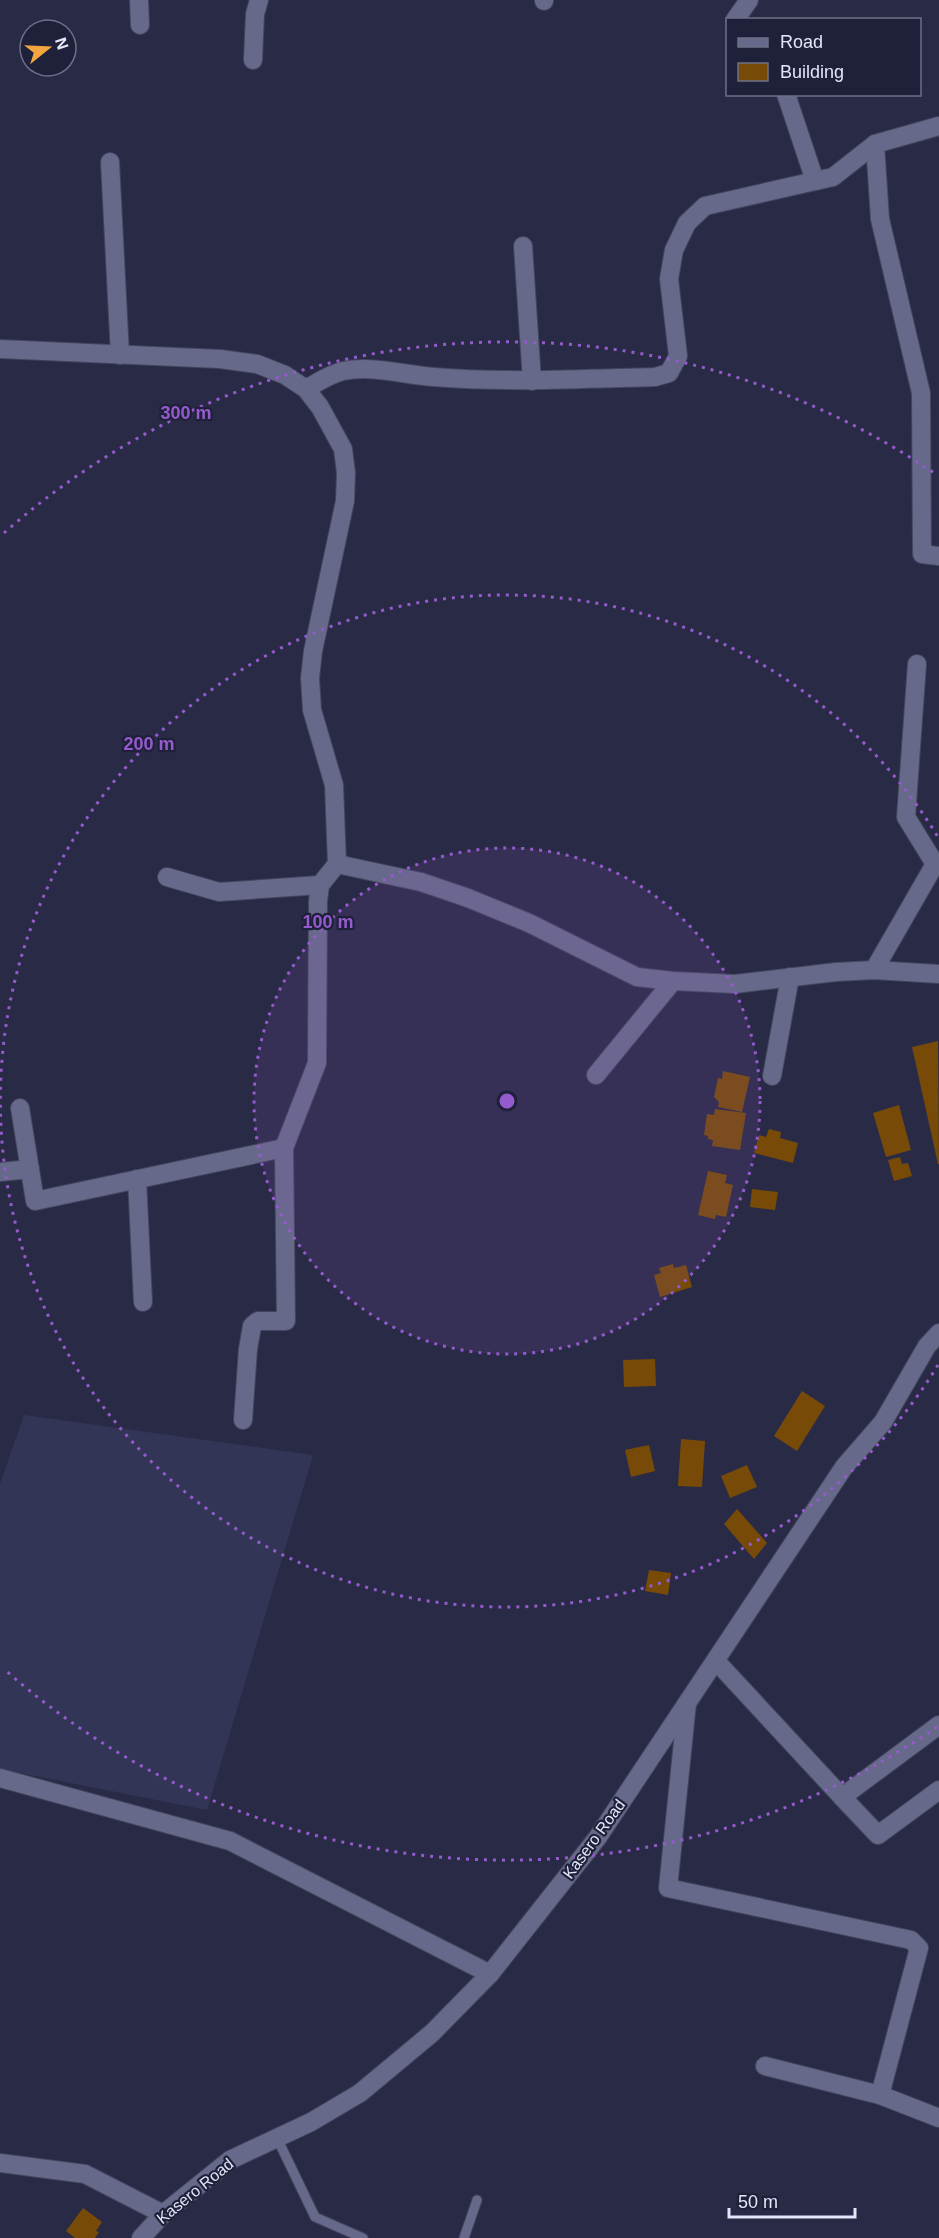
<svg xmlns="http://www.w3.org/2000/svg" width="939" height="2238" viewBox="0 0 939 2238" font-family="Helvetica,sans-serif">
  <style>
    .built { fill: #323555 }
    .building { fill: #774b07 }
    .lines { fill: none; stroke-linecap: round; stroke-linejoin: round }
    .lane-casing { stroke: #44465d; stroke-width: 11 }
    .street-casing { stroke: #44465d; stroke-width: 20 }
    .secondary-casing { stroke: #44465d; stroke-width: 20 }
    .lane { stroke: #666989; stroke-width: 9 }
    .street { stroke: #666989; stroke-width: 18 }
    .secondary { stroke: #666989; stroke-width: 18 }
    .ring { fill: none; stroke: #955acd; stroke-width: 3; stroke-dasharray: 3 6 }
    .labels { text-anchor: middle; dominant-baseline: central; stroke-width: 4.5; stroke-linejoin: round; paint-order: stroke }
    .street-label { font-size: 16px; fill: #e3e6f8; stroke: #1f213b }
    .centre { fill: #955acd; stroke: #1f213b; stroke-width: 3 }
    .ring-label { font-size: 18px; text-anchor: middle; font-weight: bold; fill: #955acd; stroke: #1f213b; stroke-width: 4.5; stroke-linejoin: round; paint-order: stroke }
  </style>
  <rect width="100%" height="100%" fill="#292b46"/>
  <polygon class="built" points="24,1415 313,1455 207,1810 0,1769 0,1484"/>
  <g class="building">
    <polygon points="938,1041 939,1164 938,1164 912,1047"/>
    <polygon points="723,1071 750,1077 742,1112 718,1107 719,1102 714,1097 718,1078 722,1079"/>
    <polygon points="899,1105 911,1150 886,1157 873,1113"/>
    <polygon points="715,1109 746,1113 740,1150 712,1146 713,1140 708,1139 708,1136 704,1135 707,1114 714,1115"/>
    <polygon points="769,1129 781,1132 780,1138 798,1143 793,1163 754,1153 759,1135 766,1137"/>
    <polygon points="900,1157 902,1164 908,1163 912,1176 894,1181 888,1160"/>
    <polygon points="708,1171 727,1175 725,1183 733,1185 726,1217 716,1215 715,1219 698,1215"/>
    <polygon points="752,1189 778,1192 775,1210 750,1207"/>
    <polygon points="673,1264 674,1268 686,1265 692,1287 660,1297 654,1275 661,1273 659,1268"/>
    <polygon points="655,1359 656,1386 624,1387 623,1360"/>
    <polygon points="802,1391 825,1406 797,1451 774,1436"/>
    <polygon points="681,1439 705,1441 702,1487 678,1486"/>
    <polygon points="649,1445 655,1471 631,1477 625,1450"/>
    <polygon points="747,1465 757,1487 730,1498 721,1476"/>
    <polygon points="737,1509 767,1543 754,1559 724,1524"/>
    <polygon points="649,1570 671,1573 668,1595 645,1591"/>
    <polygon points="83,2208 102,2222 96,2231 99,2232 95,2238 75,2238 66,2231"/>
  </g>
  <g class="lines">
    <g class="lane-casing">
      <g id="lane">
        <polyline points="277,2138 315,2217 363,2238"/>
        <polyline points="464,2238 477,2200"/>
      </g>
    </g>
    <g class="street-casing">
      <g id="street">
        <polyline points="139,0 140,25"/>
        <polyline points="544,1 544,0"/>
        <polyline points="735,20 749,0"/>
        <polyline points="253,60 255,14 259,0"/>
        <polyline points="786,94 815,181"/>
        <polyline points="875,144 880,219 921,393 922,554 939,556"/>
        <polyline points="110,162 120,355"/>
        <polyline points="523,246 532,381"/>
        <polyline points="0,349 220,359 257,364 285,375 306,389 320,407 343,449 346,473 345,501 313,651 310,678 312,710 334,785 337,864 320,885 318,901 317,1063 284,1148 286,1321 258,1321 252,1326 248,1349 243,1420"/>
        <path d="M306,389c12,-7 24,-15 37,-18 31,-6 61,4 91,6 74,6 148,2 221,0l14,-4 9,-17 -9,-77 5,-29 13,-27 18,-17 128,-29 42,-33 64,-18"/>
        <polyline points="337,864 421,882 468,898 529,923 637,977 673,981 735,984 836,972 874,970 939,974"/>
        <polyline points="167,877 219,892 320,885"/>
        <polyline points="874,970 935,864 906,817 917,664"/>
        <polyline points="596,1075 673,981"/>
        <polyline points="772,1076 790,977"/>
        <polyline points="20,1108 35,1201 284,1148"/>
        <polyline points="0,1172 30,1169"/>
        <polyline points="137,1179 143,1302"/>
        <polyline points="716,1661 842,1797 939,1725"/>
        <polyline points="687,1703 668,1888 911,1940 919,1948 880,2095"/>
        <polyline points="0,1778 230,1841 490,1974"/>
        <polyline points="842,1797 878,1835 939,1790"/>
        <polyline points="765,2066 880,2095 939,2118"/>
        <polyline points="0,2163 85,2174 163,2214"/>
      </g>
    </g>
    <g class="secondary-casing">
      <polyline id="secondary" points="141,2238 163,2214 230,2160 311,2122 360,2093 432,2033 490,1974 598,1837 844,1467 883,1422 927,1346 939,1333"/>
    </g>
    <use href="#lane" class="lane"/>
    <use href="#street" class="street"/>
    <use href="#secondary" class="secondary"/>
  </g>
  <circle cx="507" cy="1101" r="253" fill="#955acd" fill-opacity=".12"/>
  <g class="ring">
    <circle cx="507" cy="1101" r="253"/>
    <path d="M938 1365A506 506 0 1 1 938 837"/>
    <path d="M937 1727A759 759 0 0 1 4 1669M4 533A759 759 0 0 1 937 475"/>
  </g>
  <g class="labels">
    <g class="street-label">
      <text transform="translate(594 1839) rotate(-54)">Kasero Road</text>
      <text transform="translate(195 2191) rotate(-39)">Kasero Road</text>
    </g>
  </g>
  <circle cx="507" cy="1101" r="9" class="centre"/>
  <g class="ring-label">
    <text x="186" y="419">300 m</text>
    <text x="149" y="750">200 m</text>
    <text x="328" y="928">100 m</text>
  </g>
  <rect x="726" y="18" width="195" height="78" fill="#1f213b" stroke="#6d7087" stroke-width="1.5"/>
  <rect x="738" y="38" width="30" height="9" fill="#666989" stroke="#6d7087" stroke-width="1.5"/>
  <text x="780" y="48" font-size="18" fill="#e3e6f8">Road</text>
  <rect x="738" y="63" width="30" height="18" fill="#774b07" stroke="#6d7087" stroke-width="1.5"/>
  <text x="780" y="78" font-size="18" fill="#e3e6f8">Building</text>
  <g transform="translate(48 48) rotate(72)"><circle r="28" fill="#1f213b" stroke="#6d7087" stroke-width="1.5"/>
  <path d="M0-4.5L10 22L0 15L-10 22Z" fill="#f2a540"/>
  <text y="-9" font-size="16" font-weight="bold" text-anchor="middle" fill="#e3e6f8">N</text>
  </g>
  <path d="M729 2208v9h126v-9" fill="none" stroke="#e3e6f8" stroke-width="3"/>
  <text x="738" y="2208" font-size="18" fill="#e3e6f8" stroke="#1f213b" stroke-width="4.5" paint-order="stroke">50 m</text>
</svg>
